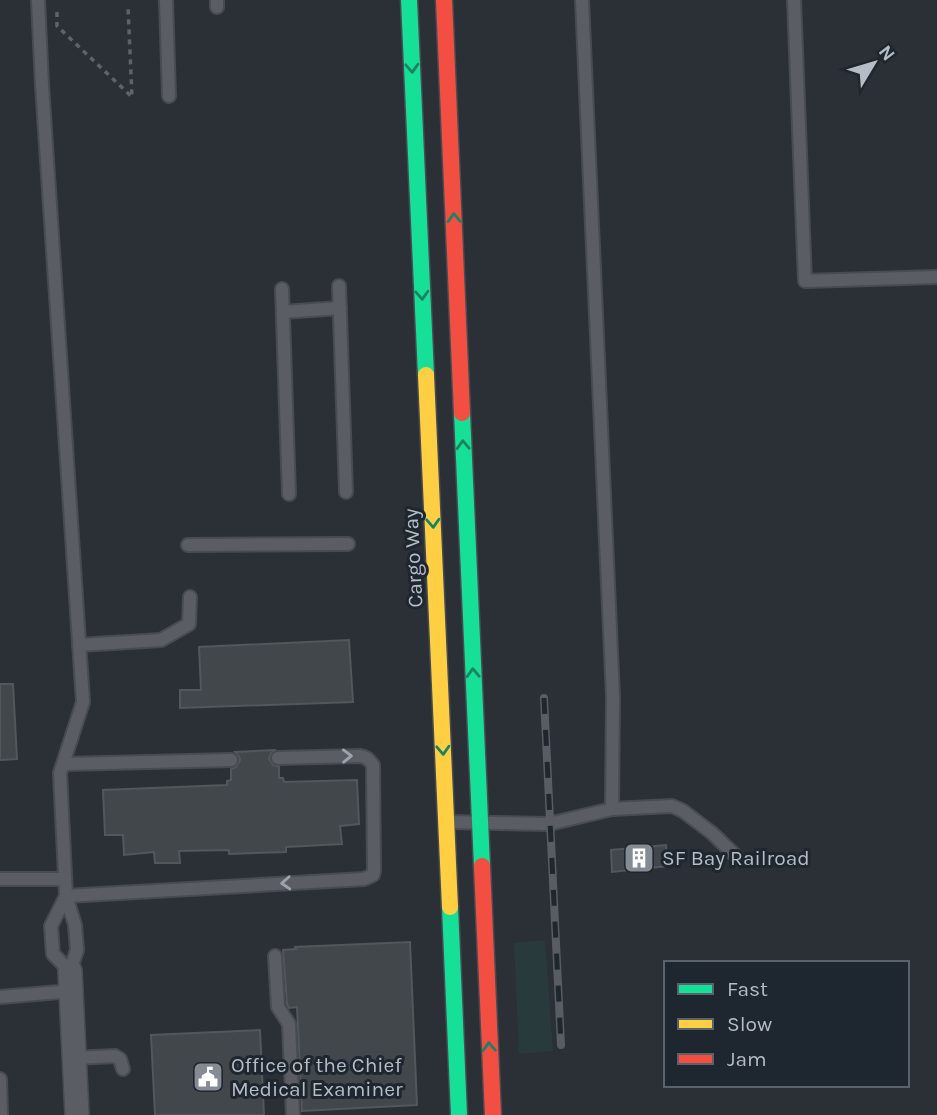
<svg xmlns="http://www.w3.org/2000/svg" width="937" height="1115" viewBox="0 0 937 1115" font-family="Karla,sans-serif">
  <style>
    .green { fill: #293a3c }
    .building { fill: #42474c; stroke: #52575d; stroke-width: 2 }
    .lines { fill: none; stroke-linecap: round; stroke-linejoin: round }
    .lane-casing { stroke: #484c51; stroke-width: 16 }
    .street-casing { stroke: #484c51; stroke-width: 26 }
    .fast-casing { stroke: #484c51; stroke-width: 19 }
    .slow-casing { stroke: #484c51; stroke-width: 19 }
    .jam-casing { stroke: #484c51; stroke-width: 19 }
    .path { stroke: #5e6368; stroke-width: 3.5; stroke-dasharray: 5 5; stroke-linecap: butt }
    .lane { stroke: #5a5e64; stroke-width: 12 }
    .street { stroke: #5a5e64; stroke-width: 23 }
    .fast { stroke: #16e098; stroke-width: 16 }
    .slow { stroke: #ffcf43; stroke-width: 16 }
    .jam { stroke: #f24e42; stroke-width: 16 }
    .rail-casing { stroke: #595d62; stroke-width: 8 }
    .rail { stroke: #1e2630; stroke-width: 5; stroke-dasharray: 16; stroke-linecap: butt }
    .oneway { stroke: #1a8364 }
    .oneway2 { stroke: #9ea4ae }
    .labels { text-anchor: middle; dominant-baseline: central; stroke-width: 6; stroke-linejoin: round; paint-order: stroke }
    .street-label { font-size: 21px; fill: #b5bcc6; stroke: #1e2630 }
    .poi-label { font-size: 21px; fill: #b5bcc6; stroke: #1e2630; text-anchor: start }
  </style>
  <rect width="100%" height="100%" fill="#2b3036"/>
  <polygon class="green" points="545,940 553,1051 519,1054 514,943"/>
  <g class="building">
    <polygon points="349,640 353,702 180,708 180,690 201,690 199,647"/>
    <polygon points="0,684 13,684 17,759 0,760"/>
    <polygon points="276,750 271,753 269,759 273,765 279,767 279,778 283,778 284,782 357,780 359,824 340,826 342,844 286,847 286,852 229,854 229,850 179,851 180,863 155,863 154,852 124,855 123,835 105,835 103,790 227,785 227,781 231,780 231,769 236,767 240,760 239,756 235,752"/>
    <polygon points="666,845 668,866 612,872 611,850"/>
    <polygon points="410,942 417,1105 302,1111 297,1007 289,1008 287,1004 283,950 296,949 295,947"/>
    <polygon points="260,1030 264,1115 155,1115 151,1035"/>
  </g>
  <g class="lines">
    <g class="lane-casing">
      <g id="lane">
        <path d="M38,0l4,85 41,617 -23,71 6,123 298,-17 9,-4 1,-4 -1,-106c-4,-5 -6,-8 -13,-9l-82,2"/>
        <polyline points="166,0 169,96"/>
        <polyline points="217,0 217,7"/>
        <polyline points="582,0 613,697 612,809"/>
        <polyline points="794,0 805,281 937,277"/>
        <polyline points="339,286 346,492"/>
        <polyline points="282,289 289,494"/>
        <polyline points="283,312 340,308"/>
        <polyline points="188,545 348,544"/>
        <polyline points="79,645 161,640 189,624 190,597"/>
        <polyline points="64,764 231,760"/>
        <polyline points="446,822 549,824 612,809 672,806 683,811 712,833 740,860"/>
        <polyline points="0,879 65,879"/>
        <polygon points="66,896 75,925 77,950 70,971 53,954 51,926"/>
        <polyline points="275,956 278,1007 289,1024 293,1115"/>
        <polyline points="0,997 71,991"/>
        <polyline points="74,1058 115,1056 120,1059 123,1069"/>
        <polyline points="0,1079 1,1115"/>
      </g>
    </g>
    <g class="street-casing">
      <polyline id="street" points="70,971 77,1115"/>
    </g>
    <g class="fast-casing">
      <g id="fast">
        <polyline points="409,0 426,375"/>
        <polyline points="462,413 482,866"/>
        <polyline points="450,907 459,1115"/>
      </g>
    </g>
    <g class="slow-casing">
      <polyline id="slow" points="426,375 450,907"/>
    </g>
    <g class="jam-casing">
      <g id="jam">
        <polyline points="444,0 462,413"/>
        <polyline points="482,866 493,1115"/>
      </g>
    </g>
    <polyline class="path" points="57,12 57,26 132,97 128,7"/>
    <use href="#lane" class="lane"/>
    <use href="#street" class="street"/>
    <use href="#fast" class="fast"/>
    <use href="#slow" class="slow"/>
    <use href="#jam" class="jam"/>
    <g class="rail-casing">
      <polyline id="rail" points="544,698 561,1045"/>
    </g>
    <use href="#rail" class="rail"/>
  </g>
  <defs><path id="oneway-chevron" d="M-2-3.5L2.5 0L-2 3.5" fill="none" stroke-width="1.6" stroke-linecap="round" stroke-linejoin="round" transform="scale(1.75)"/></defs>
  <g class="oneway">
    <use href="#oneway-chevron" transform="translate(412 68) rotate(87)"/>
    <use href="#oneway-chevron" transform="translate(454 218) rotate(-92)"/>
    <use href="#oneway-chevron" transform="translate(422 295) rotate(87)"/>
    <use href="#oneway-chevron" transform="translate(463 445) rotate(-92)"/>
    <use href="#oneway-chevron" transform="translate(433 523) rotate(87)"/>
    <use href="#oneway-chevron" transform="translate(473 673) rotate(-92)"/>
    <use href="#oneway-chevron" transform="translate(443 750) rotate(87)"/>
    <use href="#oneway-chevron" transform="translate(489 1047) rotate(-93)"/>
  </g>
  <g class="oneway2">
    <use href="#oneway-chevron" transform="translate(347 756) rotate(-1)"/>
    <use href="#oneway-chevron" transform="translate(286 883) rotate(177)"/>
  </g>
  <defs>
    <g id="building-square" transform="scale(1.575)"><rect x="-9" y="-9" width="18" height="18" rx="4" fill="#858b94" stroke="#1e2630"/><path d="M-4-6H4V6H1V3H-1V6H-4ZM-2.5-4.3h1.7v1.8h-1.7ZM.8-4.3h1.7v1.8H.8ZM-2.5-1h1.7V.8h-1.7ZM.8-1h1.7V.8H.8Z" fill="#fff"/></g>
    <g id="civic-square" transform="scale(1.575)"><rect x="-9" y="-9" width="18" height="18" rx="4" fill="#858b94" stroke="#1e2630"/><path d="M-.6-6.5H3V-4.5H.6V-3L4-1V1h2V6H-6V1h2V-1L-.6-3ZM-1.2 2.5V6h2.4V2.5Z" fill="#fff"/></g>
  </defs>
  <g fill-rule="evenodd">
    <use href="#building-square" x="639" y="858"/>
    <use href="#civic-square" x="208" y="1077"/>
  </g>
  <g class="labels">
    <g class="street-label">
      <text transform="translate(413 558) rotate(-93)">Cargo Way</text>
    </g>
    <g class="poi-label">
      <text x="662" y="858">SF Bay Railroad</text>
      <text x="231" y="1065">Office of the Chief<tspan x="231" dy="24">Medical Examiner</tspan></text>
    </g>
  </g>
  <rect x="664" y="961" width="245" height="126" fill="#1e2630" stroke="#5a626c" stroke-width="2"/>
  <rect x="678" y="984" width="35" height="10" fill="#16e098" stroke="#5a626c" stroke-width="2"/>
  <text x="727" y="996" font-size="21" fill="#b5bcc6">Fast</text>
  <rect x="678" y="1019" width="35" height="10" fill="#ffcf43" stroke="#5a626c" stroke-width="2"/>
  <text x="727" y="1031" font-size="21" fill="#b5bcc6">Slow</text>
  <rect x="678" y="1054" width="35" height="10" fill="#f24e42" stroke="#5a626c" stroke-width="2"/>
  <text x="727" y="1066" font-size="21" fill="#b5bcc6">Jam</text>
  <g transform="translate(874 63) rotate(52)" stroke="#1e2630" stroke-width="5" paint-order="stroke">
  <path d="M0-5L12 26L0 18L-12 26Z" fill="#b5bcc6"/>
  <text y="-10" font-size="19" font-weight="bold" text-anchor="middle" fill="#b5bcc6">N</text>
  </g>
</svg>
